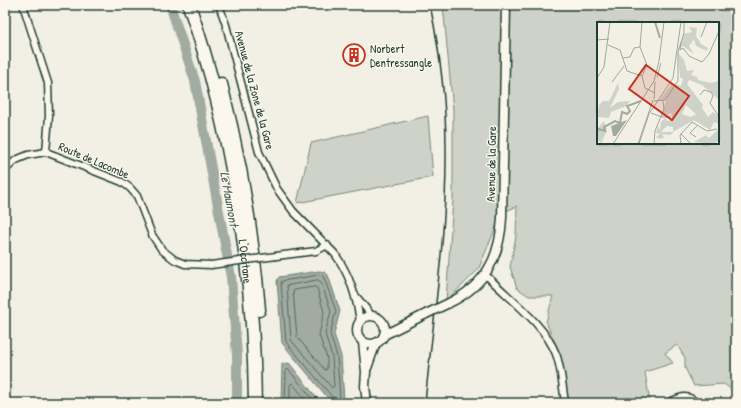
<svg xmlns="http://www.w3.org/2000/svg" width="741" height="408" viewBox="0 0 741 408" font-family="'Patrick Hand',sans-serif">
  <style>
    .green { fill: #cfd2c8; stroke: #77887e; fill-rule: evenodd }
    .water { fill: #a2aba1; stroke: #6e7f75 }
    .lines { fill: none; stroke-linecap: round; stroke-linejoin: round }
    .shore { stroke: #536960; stroke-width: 1 }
    .river { stroke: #a2aba1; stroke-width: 10 }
    .minor-casing { stroke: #1f3d34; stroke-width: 9 }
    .tertiary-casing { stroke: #1f3d34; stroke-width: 11 }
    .motorway-casing { stroke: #1f3d34; stroke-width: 15 }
    .minor { stroke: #fbf7ec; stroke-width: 6 }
    .tertiary { stroke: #fbf7ec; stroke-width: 8 }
    .motorway { stroke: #fbf7ec; stroke-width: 12 }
    .rail { stroke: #1f3d34; stroke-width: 1.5 }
    .minor-bridge-casing { stroke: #1f3d34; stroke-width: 9; stroke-linecap: butt }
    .tertiary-bridge-casing { stroke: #1f3d34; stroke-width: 11; stroke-linecap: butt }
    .minor-bridge { stroke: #fbf7ec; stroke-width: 6 }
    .tertiary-bridge { stroke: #fbf7ec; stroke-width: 8 }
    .labels { text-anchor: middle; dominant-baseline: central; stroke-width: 3; stroke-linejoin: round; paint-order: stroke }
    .poi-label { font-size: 12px; fill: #1f3d34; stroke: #fbf7ec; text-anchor: start }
    .street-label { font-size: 12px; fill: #1f3d34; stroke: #fbf7ec }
    .water-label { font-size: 13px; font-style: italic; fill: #465e55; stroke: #fbf7ec }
    .inset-river { fill: none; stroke: #a2aba1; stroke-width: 2 }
    .inset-road { fill: none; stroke: #9ea89e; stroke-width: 1 }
    .view { fill: #c8321e; fill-opacity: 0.15; stroke: #c8321e; stroke-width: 2 }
    .inset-edge { fill: none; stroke: #1f3d34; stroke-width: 2 }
  </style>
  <rect width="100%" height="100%" fill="#f2f0e5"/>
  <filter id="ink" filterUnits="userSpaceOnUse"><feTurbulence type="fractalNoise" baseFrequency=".025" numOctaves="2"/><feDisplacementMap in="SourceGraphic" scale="8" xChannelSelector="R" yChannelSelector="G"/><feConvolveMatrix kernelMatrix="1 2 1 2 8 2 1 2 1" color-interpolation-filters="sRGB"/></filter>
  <g filter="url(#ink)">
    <g class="green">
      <path d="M443,5h293v398l-1,-11 -11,-8 -30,2 -9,-18v-10l-8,-13 -12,8 8,10 -28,9 5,31h-82l-8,-48 -14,-33 7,-26h-24l-12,-8 -7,-21 6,-31 1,-30 -15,7 -24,57 -32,31 7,-101v-90zM598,23h120v120h-120z"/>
      <polygon points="428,116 433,177 297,203 311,143"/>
    </g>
    <g class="water">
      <polygon points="319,271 325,272 328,275 340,311 334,334 341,356 344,400 342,403 332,403 282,343 277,281 279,277"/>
      <polygon points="288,363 290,364 320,402 281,403 282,364"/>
    </g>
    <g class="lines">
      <g class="shore">
        <polygon points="318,280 321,282 331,311 325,334 332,357 334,386 332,388 291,340 287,286"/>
        <polygon points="315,287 317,288 324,312 319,335 327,358 327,369 325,370 297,337 293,291 295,290"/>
        <polyline points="285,403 286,371 288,369 316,403"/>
        <polyline points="290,403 290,385 292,383 309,403"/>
        <polyline points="335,403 334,399 286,342 281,283 282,281 319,275 323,276 324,278 336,311 330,334 337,357 340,398 339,403"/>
      </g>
      <polyline class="river" points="170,5 195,81 231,277 237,355 237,403"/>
      <g class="minor-casing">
        <g id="minor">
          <polyline points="23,5 48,83 49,116 46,152"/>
          <path d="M219,5l7,20 33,127 18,37 16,22 42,43c15,21 21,42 25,67"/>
          <polyline points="5,170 16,160 28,155 46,152 122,182 130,188 137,196 152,235 162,250 175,260 185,264 211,265"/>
          <polyline points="276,256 316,251 327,245"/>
          <path d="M484,275l5,3c22,22 56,47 67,76 5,12 7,36 9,49"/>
          <polyline points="356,296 372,316"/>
          <path d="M667,403c11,-4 20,-11 29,0"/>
        </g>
      </g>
      <g class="tertiary-casing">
        <g id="tertiary">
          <path d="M449,303c37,-18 51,-46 53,-85l4,-213"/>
          <circle cx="371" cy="330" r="14"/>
          <polyline points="384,335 426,314"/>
          <polyline points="363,342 366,372 365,386 367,403"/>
          <polyline points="367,368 376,343"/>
        </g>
      </g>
      <g class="motorway-casing">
        <g id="motorway">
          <path id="s1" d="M189,5c43,125 65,266 66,398"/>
          <path d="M221,84c19,74 32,150 38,226"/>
        </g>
      </g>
      <use href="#minor" class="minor"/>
      <use href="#tertiary" class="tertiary"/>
      <use href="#motorway" class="motorway"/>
      <path class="rail" d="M425,403c8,-84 22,-169 21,-254 0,-48 -6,-97 -16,-144"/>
      <g class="minor-bridge-casing">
        <polyline id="minor-bridge" points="211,265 276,256"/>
      </g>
      <g class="tertiary-bridge-casing">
        <polyline id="tertiary-bridge" points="426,314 449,303"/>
      </g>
      <use href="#minor-bridge" class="minor-bridge"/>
      <use href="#tertiary-bridge" class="tertiary-bridge"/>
    </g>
  </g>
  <defs>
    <g id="building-ring" transform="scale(1.15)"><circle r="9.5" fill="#fbf7ec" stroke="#c8321e" stroke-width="1.5"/><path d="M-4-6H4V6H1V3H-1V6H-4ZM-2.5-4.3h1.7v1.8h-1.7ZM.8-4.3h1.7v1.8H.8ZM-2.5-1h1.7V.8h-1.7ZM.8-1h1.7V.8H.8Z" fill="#c8321e"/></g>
  </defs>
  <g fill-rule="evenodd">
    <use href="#building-ring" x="354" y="55"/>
  </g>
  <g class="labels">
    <g class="poi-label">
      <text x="370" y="48">Norbert<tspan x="370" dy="14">Dentressangle</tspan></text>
    </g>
    <g class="street-label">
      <text transform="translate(255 90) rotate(75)">Avenue de la Zone de la Gare</text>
      <text transform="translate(94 160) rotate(23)">Route de Lacombe</text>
      <text transform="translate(491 164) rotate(-89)">Avenue de la Gare</text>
      <text stroke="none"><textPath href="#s1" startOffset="263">L'Occitane</textPath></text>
    </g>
    <g class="water-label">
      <text transform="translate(230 199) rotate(80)">Le Maumont</text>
    </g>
  </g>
  <g transform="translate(597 22)">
    <rect width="122" height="122" fill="#f2f0e5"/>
    <path d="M92,5l8,1 -1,8 5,8 7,4 -1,3 -11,-5 -2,-7 -5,7 5,8 -11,-8 -3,2 4,-14 8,-2zM81,31l6,7 3,11 7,-1 -3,5 6,2 1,3 13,3 8,-2 -1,18 -16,-14 -13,-5 -2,4 16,21 -1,3 6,9 5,-5 6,5v7l-5,-2 -4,8 -16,-10 -21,12v-5l-6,-1 -6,6h13l-4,3 -8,-1 2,3 -3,2 -5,-2 4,-3 -4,-1 2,-7 2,4 1,-8 4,-4 2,3 6,-2 -2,-6 -10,4 5,-17 -7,1 13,-18 9,3 2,-7 -3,-2zM89,83l10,9 -5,3 -9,-3zM21,61l1,6 -9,19 8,-6 12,-1 -4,5 -15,6 -2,6 -12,-1 2,-12 4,-4h6zM7,99l3,9 -6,14 -4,-6v-9zM122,107v12l-6,3 -19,-2 12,-7 3,3z" fill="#cfd2c8" fill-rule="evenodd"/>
    <path d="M30,98l-11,16h-3l-2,-10z" fill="#a2aba1"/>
    <path class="inset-river" d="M58,0l5,16M0,109l2,-2 6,2 -1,-4 11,-6 5,2 2,-11 5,2 3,-3 -3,-5 14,-5"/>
    <path class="inset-road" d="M104,15l6,-15M0,18l12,-1M84,20l-1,8 3,-2 6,8 13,6 7,-8 10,-23M11,23l12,5 7,21 15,5 3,12 10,5M43,25l7,18 -5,11M43,25l2,-25M26,36l7,-1 4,-9 6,-1M60,55l4,-14M0,56l7,-11 6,-45M15,60l12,-16M103,73l4,-5 7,2 2,4 -3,7 9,14M57,77l1,-17M57,79l11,-1 13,-19v-29l6,-19v-11M54,91l11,4h8h-4M84,112l10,10M99,115l-6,-4 8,-8M16,122l41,-63 5,-20 5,-39M41,122l15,-44M42,122l10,-30 24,-36 8,-56M57,122l1,-13 9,-22 -1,-8M84,122l-1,-9 12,-13 15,9 10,-2"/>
    <path class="view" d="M49,43l43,31 -17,24 -43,-31z"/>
    <rect width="122" height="122" class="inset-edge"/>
  </g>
  <rect width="741" height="408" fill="none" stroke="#fbf7ec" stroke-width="20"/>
  <rect x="10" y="10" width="721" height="388" fill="none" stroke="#1f3d34" stroke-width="1.5" filter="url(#ink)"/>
</svg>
